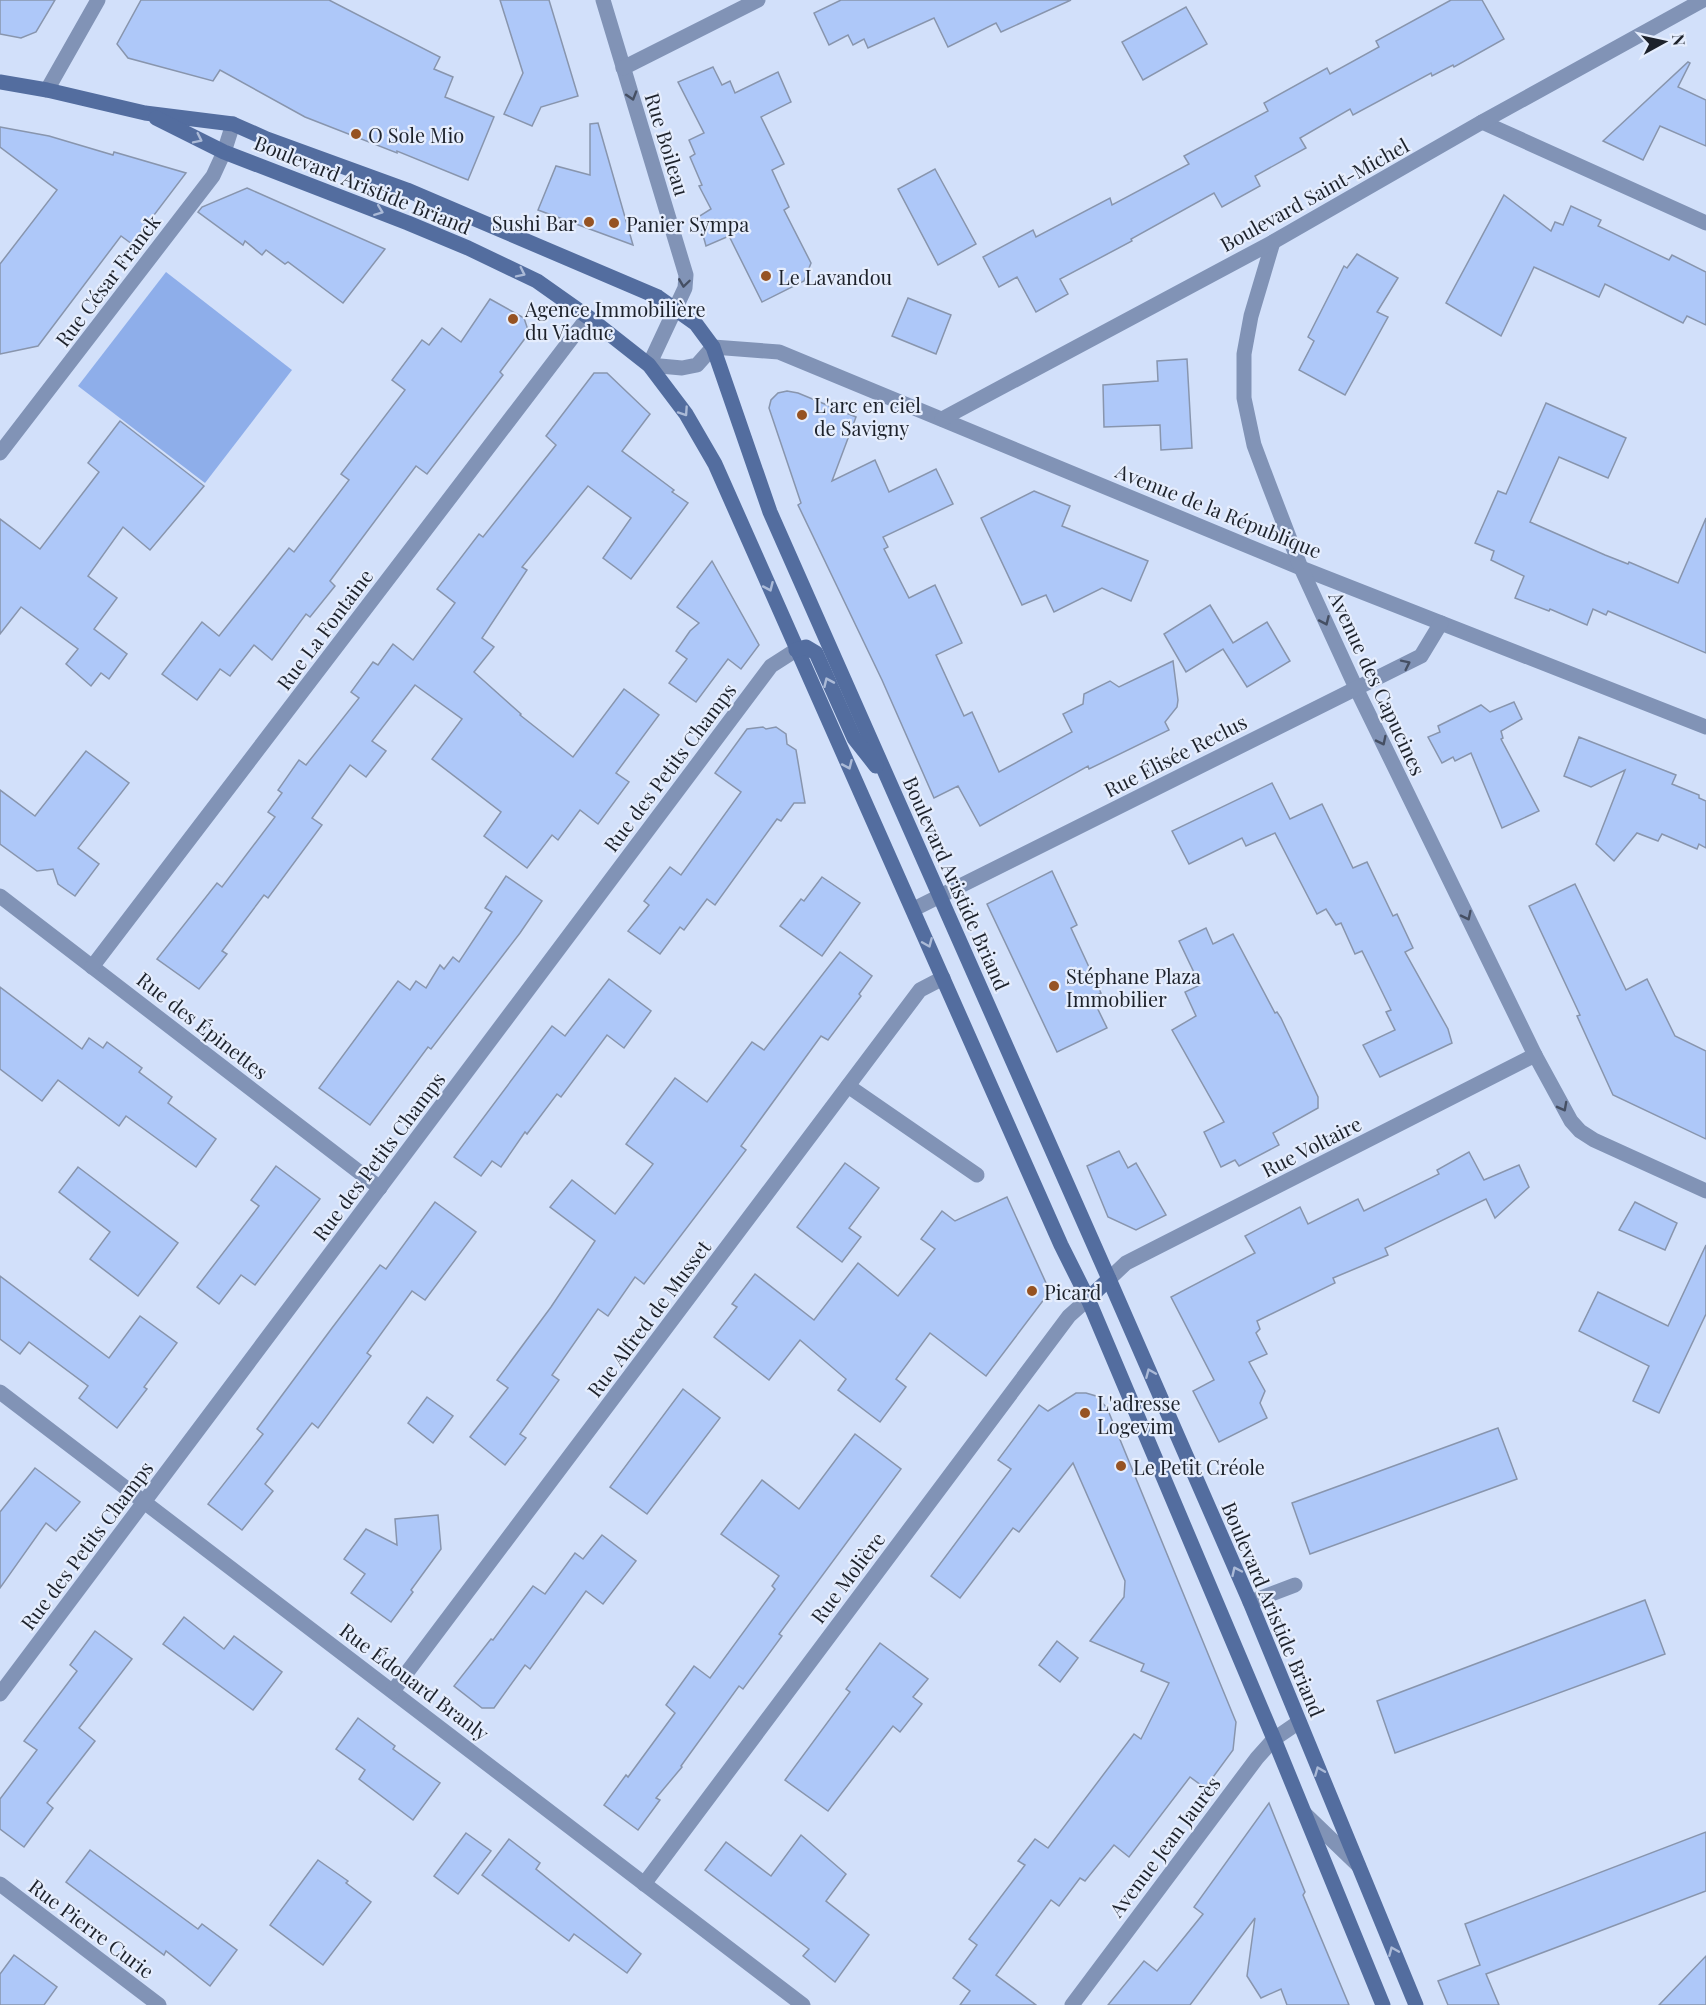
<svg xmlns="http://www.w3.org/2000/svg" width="1706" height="2005" viewBox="0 0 1706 2005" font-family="'Playfair Display',serif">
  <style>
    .green { fill: #8eaeea }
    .building { fill: #aec8f9; stroke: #8895ad; stroke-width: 1.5 }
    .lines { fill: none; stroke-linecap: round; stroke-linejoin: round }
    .service { stroke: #8193b6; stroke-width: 15 }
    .minor { stroke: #8193b6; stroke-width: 15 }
    .secondary { stroke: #536d9f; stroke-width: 15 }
    .oneway { stroke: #454f63 }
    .oneway2 { stroke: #abbad7 }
    .poi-dot { fill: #965323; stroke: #e5edfd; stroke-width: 2 }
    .labels { text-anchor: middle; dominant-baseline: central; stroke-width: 4.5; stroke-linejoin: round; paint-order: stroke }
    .poi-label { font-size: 20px; fill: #1d222b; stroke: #e5edfd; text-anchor: start }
    .street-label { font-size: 20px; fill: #1d222b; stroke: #e5edfd }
  </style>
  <rect width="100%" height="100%" fill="#d2e0fa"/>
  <polygon class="green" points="166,272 292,370 205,483 78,386"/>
  <g class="building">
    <polygon points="0,0 55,0 36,32 21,38 0,34"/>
    <polygon points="141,0 329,0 440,57 434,69 453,77 445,97 494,117 468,180 397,151 397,153 305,117 220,70 213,81 128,58 117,44"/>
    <polygon points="500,0 549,0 578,96 541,107 532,126 504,114 523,73"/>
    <polygon points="841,0 1071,0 1001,32 996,23 948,47 934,18 868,48 864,39 853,45 848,35 829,45 814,13"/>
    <polygon points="1451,0 1482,0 1504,39 1454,67 1453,65 1432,76 1431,73 1353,115 1350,109 1300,138 1306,148 1255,176 1260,186 1222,207 1214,193 1131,239 1132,241 1060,279 1068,294 1036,312 1017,277 999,287 983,257 1033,230 1036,237 1110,198 1112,205 1189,164 1184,156 1268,111 1264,103 1327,68 1330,74 1379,47 1376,41"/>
    <polygon points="1186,7 1207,44 1143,80 1122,42"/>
    <polygon points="1688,62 1690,63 1678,87 1706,100 1706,146 1660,126 1643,160 1603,141"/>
    <polygon points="713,67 722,85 730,81 735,93 778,72 791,102 761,117 784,164 772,170 789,207 784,210 811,263 804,281 762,302 729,236 706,246 698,217 711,209 699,186 702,185 690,157 695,154 689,140 704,133 678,82"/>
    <polygon points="598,123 633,245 538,210 556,166 590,175 590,124"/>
    <polygon points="0,127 49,136 113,155 114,152 186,173 132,244 121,236 38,346 0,354 0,264 57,190 0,147"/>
    <polygon points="935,169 976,244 938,265 898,189"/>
    <polygon points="247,188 385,249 343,303 288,262 285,264 266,250 262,255 245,241 243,245 198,212 202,207"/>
    <polygon points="1504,195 1551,231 1555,222 1563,225 1571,206 1601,220 1598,226 1669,260 1672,255 1706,272 1706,325 1687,316 1683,323 1605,284 1599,297 1534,267 1501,336 1446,303"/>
    <polygon points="1357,254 1398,278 1377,312 1388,317 1345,395 1299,370 1314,341 1308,337 1344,266 1347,268"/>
    <polygon points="908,298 951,315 936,354 892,336"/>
    <polygon points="490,299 524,318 529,333 500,372 503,375 427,474 416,466 330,581 335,586 310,617 306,614 272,660 254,645 230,676 220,669 197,700 162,674 202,622 219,636 289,548 294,552 349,480 341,474 405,390 392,380 422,340 429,345 442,328 461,342"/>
    <polygon points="1187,359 1192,448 1161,450 1160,425 1104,427 1103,385 1158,381 1157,361"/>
    <polygon points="594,373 607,373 650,414 622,451 674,490 672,492 688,503 631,579 603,558 631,518 588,486 522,567 527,570 482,638 494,647 474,672 521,714 520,715 573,757 624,689 659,715 616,773 629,782 598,824 580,810 558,840 552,835 527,868 484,836 501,812 432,759 462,719 415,685 372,741 386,751 366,777 350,765 312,818 322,825 268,898 264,895 222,951 227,954 199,989 157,959 217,883 222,887 275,817 268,812 282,793 278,790 299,760 306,765 359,698 351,692 373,662 378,665 393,644 413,660 455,603 437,589 479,534 483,537 556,445 546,436"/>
    <polygon points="787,391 798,393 856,417 832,481 875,460 889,492 936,469 953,504 883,537 888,547 884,549 909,598 935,585 962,643 936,655 964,716 972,712 999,772 1072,732 1063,714 1083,704 1084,694 1110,681 1119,687 1173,661 1178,700 1177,707 1165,722 1169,730 1089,769 1088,766 980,826 958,786 934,798 882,680 798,505 801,503 769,408 771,400 778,393"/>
    <polygon points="1546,403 1626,438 1608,478 1559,457 1530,522 1605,555 1628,564 1629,562 1678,583 1706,518 1706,653 1608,611 1606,615 1593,609 1587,625 1550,609 1549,611 1515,598 1524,576 1491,560 1494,551 1475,543 1498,491 1506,494"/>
    <polygon points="120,421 204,486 150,550 123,527 88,576 117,598 94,629 127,654 109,679 101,673 91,686 66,664 78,649 21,607 0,634 0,519 40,549 99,472 88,463"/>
    <polygon points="1034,491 1070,506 1062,526 1148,561 1131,601 1102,588 1054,612 1046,595 1022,605 981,518"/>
    <polygon points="712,561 759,645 741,669 728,659 696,702 669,683 687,659 676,651 690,631 699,623 677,607"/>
    <polygon points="1210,605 1233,643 1267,622 1290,661 1247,687 1223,649 1186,672 1164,634"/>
    <polygon points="1514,702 1522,719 1501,731 1503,738 1501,739 1539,811 1502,828 1471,753 1455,761 1453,757 1442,763 1428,737 1440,732 1438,726 1481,705 1490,712"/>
    <polygon points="763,727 766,729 776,727 786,734 787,744 796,750 805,803 794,803 781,821 777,819 715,905 707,899 684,930 680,927 660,954 628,931 649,905 644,901 670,867 681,875 741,792 715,773 747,729"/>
    <polygon points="1579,737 1676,775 1672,784 1699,795 1699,798 1706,801 1706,848 1699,844 1697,849 1662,834 1658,841 1637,833 1614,861 1596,844 1625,770 1591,787 1564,776"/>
    <polygon points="86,751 129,783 78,848 99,864 75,896 58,884 53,869 37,871 0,844 0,790 35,816"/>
    <polygon points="1272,783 1290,819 1322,804 1353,868 1367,862 1393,916 1397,914 1413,948 1405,952 1448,1029 1452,1043 1380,1077 1363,1045 1395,1030 1386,1012 1391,1010 1362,951 1355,954 1341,923 1336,925 1326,909 1317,914 1275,833 1246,846 1242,838 1189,864 1172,831"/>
    <polygon points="1052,871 1077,925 1071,928 1101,993 1092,997 1107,1028 1057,1052 987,904"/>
    <polygon points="506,876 542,901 520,933 431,1049 428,1047 370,1125 319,1088 398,981 410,990 416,981 426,988 440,965 444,969 453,957 459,962 492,912 485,908"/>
    <polygon points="822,877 860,903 822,956 780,926 801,899 804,901"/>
    <polygon points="1575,884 1626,990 1647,979 1675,1036 1706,1051 1706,1139 1613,1095 1577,1016 1580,1015 1529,906"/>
    <polygon points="1206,928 1213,944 1233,934 1275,1013 1277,1012 1281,1018 1318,1097 1318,1108 1273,1133 1279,1145 1239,1166 1235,1160 1221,1167 1204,1132 1224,1122 1172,1030 1196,1016 1185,992 1200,985 1179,941"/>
    <polygon points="840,952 872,976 859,994 861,996 828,1040 821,1036 741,1146 746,1150 644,1284 635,1277 608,1316 598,1309 552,1375 559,1380 520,1434 526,1438 505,1465 470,1437 508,1388 497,1380 551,1307 595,1241 550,1207 572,1180 615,1214 653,1164 626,1144 675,1078 707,1102 752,1042 764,1050"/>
    <polygon points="609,979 651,1011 624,1048 607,1035 561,1097 557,1094 527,1134 525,1132 501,1167 492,1161 481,1176 454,1157 552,1026 565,1036"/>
    <polygon points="0,987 82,1049 89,1038 103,1048 107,1042 142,1068 139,1072 172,1097 168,1103 216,1139 196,1167 126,1116 119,1126 58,1080 42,1101 0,1069"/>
    <polygon points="1119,1151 1128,1168 1136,1163 1166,1215 1136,1230 1108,1217 1087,1166"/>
    <polygon points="1469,1152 1484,1180 1519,1165 1529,1187 1495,1218 1486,1199 1385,1248 1388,1255 1333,1278 1335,1283 1257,1321 1260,1329 1256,1333 1267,1354 1249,1362 1265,1391 1260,1403 1267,1418 1219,1442 1193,1391 1214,1380 1171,1297 1255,1253 1245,1236 1300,1207 1308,1224 1358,1199 1364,1211 1439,1174 1437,1170"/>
    <polygon points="845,1163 879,1188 849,1228 861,1237 842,1262 797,1227"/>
    <polygon points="276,1166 320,1199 255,1285 241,1275 219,1304 197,1287 259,1206 251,1200"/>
    <polygon points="78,1167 178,1243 138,1296 90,1259 110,1232 59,1192"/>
    <polygon points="1007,1197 1046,1283 1045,1298 986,1376 930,1333 896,1379 906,1387 880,1422 838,1390 846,1379 800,1340 769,1380 714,1337 737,1307 732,1304 755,1274 814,1320 858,1263 898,1296 935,1249 921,1239 942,1211 955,1221"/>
    <polygon points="435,1202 476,1232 425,1300 412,1291 367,1353 371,1356 318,1428 312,1423 265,1484 273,1491 242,1530 208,1504 263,1434 257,1429 332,1328 380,1265 386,1269"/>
    <polygon points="1635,1202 1677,1223 1665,1250 1619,1230"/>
    <polygon points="1706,1245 1706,1314 1659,1413 1633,1401 1649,1366 1579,1331 1598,1292 1668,1326"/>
    <polygon points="0,1276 109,1358 140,1316 177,1343 144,1387 147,1389 117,1428 79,1398 88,1386 29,1342 20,1354 0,1339"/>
    <polygon points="683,1389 720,1418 647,1514 610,1487"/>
    <polygon points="1076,1393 1086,1393 1096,1396 1107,1408 1236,1722 1233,1750 1205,1788 1190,1777 1129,1857 1114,1845 1085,1881 1080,1878 1059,1906 1051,1900 996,1975 1036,2005 960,2005 970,1991 953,1978 977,1945 969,1939 1025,1865 1018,1861 1035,1839 1048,1848 1134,1734 1141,1739 1169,1683 1141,1671 1144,1664 1090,1641 1124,1597 1125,1581 1073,1463 1019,1532 1013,1528 960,1598 931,1576 1011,1469 998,1460 1039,1405 1048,1411"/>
    <polygon points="427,1397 453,1416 433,1443 408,1423"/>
    <polygon points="1498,1428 1517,1479 1310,1554 1292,1503"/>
    <polygon points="855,1434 901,1469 779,1634 782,1636 743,1689 739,1686 681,1766 682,1767 656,1798 660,1800 638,1830 604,1805 626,1775 628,1777 675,1713 666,1705 694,1666 710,1678 775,1589 772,1586 779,1576 721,1534 762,1480 799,1509"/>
    <polygon points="35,1468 80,1502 56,1531 46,1523 0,1588 0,1512"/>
    <polygon points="438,1515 441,1549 411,1590 413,1592 391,1622 351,1593 365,1574 344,1559 366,1529 397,1545 395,1519"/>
    <polygon points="602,1535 636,1561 603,1604 586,1591 530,1669 525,1665 494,1708 482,1708 454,1686 491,1639 493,1640 533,1586 545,1594 575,1553 583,1559"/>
    <polygon points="1645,1600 1665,1654 1395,1753 1377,1701"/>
    <polygon points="184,1617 224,1649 234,1636 282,1672 253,1710 163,1644"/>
    <polygon points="95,1631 132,1659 79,1728 95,1741 47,1803 53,1808 24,1847 0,1829 0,1799 37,1750 24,1741 77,1671 70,1665"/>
    <polygon points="1057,1641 1078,1658 1060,1682 1039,1665"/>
    <polygon points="880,1643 928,1679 913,1697 922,1704 900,1732 893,1726 828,1811 785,1780 850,1692 846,1689"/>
    <polygon points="358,1718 395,1746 393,1749 440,1783 413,1820 359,1779 365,1770 336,1749"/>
    <polygon points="1269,1803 1305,1892 1303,1895 1349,2005 1287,2005 1281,1989 1261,1998 1247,1976 1255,1918 1190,2005 1108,2005 1144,1961 1157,1971 1203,1914 1194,1907"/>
    <polygon points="1706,1832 1706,1891 1486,1974 1499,2005 1448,2005 1438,1981 1480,1965 1465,1924"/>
    <polygon points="466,1833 491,1851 458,1894 434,1876"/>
    <polygon points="801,1835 846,1874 826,1901 869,1935 835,1982 803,1956 809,1949 705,1870 726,1842 771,1876"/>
    <polygon points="509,1839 540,1863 536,1869 641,1954 627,1973 574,1934 569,1941 482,1875"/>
    <polygon points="90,1850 198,1929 202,1924 237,1950 210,1986 166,1951 164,1955 66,1882"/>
    <polygon points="318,1860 348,1881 346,1883 371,1902 323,1965 270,1925"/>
    <polygon points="14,1955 57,1987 44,2005 0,2005 0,1974"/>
    <polygon points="1706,1956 1706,2005 1659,2005"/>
  </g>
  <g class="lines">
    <g class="service">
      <polyline points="848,1086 977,1175"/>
      <polyline points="1250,1602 1295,1585"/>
      <polyline points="1305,1814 1358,1865"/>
    </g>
    <g class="minor">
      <polyline points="603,0 686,275 685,288 649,365 682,368 697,365 713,347 779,352 1301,568 1706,727"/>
      <polyline points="623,68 758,0"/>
      <polyline points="47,90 98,0"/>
      <polyline points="1482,122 1706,223"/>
      <polyline points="1273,242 1251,316 1244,354 1244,398 1254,445 1269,485 1301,568 1356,688 1535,1055 1571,1121 1580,1131 1594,1140 1706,1191"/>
      <polyline points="942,419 1273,242 1482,122 1703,0"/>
      <polyline points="0,453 213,176 224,152 233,124"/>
      <polyline points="0,896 380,1188"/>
      <polyline points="914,909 1421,656 1441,623"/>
      <polyline points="92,967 588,317"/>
      <polyline points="1109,1279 1126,1263 1535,1055"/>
      <polyline points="0,1392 803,2005"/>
      <polyline points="393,1691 920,990 943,978"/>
      <polyline points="0,1694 771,666 796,650"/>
      <polyline points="0,1884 159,2005"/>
      <polyline points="644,1884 1069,1316 1088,1299"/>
      <polyline points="1072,2005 1257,1758 1274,1739 1299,1722"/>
    </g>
    <g class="secondary">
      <polyline points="0,82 47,90 145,113 233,124 267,139 407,190 658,297 696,324 713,347 770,512 1109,1279 1250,1602 1416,2005"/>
      <polyline points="156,118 224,152 408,223 468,248 537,281 588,317 649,365 686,414 715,464 1061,1245 1088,1299 1274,1739 1383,2005"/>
      <polyline points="796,650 806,647 816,653 854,738 876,766"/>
      <polyline points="1088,1299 1109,1279"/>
    </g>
  </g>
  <defs><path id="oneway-chevron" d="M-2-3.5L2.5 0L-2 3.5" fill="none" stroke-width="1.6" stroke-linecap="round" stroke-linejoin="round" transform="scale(1.5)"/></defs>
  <g class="oneway">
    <use href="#oneway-chevron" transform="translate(632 96) rotate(73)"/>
    <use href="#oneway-chevron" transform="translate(684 283) rotate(98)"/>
    <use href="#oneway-chevron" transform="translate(1325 621) rotate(66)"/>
    <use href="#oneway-chevron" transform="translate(1406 664) rotate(-26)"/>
    <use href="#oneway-chevron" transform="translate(1382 741) rotate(64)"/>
    <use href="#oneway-chevron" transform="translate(1467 916) rotate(64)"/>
    <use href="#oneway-chevron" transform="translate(1563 1107) rotate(62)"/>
  </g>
  <g class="oneway2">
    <use href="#oneway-chevron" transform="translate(198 139) rotate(26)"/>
    <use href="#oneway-chevron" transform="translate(379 211) rotate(21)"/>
    <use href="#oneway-chevron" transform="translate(521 273) rotate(26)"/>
    <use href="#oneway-chevron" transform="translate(684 412) rotate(56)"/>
    <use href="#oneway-chevron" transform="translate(769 587) rotate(66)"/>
    <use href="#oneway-chevron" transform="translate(828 682) rotate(-114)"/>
    <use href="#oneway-chevron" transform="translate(848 765) rotate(66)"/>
    <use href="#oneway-chevron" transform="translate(928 943) rotate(67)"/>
    <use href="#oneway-chevron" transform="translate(1150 1373) rotate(-113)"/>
    <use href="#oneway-chevron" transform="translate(1236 1571) rotate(-115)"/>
    <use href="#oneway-chevron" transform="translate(1319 1771) rotate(-112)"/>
    <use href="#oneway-chevron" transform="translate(1393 1951) rotate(-113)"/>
  </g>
  <g class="poi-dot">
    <circle cx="356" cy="134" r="6"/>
    <circle cx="589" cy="222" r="6"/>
    <circle cx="614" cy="223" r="6"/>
    <circle cx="766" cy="276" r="6"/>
    <circle cx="513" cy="319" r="6"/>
    <circle cx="802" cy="415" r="6"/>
    <circle cx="1054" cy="986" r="6"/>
    <circle cx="1032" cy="1291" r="6"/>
    <circle cx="1085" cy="1413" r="6"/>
    <circle cx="1121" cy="1466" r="6"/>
  </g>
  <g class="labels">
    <g class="poi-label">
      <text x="368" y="134">O Sole Mio</text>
      <text x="577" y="222" text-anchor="end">Sushi Bar</text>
      <text x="626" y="223">Panier Sympa</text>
      <text x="778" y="276">Le Lavandou</text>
      <text x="525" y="308">Agence Immobilière<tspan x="525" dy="23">du Viaduc</tspan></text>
      <text x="814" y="404">L'arc en ciel<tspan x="814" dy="23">de Savigny</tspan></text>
      <text x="1066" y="975">Stéphane Plaza<tspan x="1066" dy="23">Immobilier</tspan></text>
      <text x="1044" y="1291">Picard</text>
      <text x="1097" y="1402">L'adresse<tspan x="1097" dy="23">Logevim</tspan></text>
      <text x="1133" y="1466">Le Petit Créole</text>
    </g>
    <g class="street-label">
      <text transform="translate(668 144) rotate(73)">Rue Boileau</text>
      <text transform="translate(363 184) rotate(22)">Boulevard Aristide Briand</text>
      <text transform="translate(1314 194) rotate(-29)">Boulevard Saint-Michel</text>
      <text transform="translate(107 280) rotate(-53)">Rue César Franck</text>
      <text transform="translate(1219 510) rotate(22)">Avenue de la République</text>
      <text transform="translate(324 629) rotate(-53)">Rue La Fontaine</text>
      <text transform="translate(1378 683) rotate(65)">Avenue des Capucines</text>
      <text transform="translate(1175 755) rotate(-27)">Rue Élisée Reclus</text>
      <text transform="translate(669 767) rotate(-53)">Rue des Petits Champs</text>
      <text transform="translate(957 883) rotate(66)">Boulevard Aristide Briand</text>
      <text transform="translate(203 1025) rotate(38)">Rue des Épinettes</text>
      <text transform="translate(1311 1146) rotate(-27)">Rue Voltaire</text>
      <text transform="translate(378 1156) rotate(-53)">Rue des Petits Champs</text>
      <text transform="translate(648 1318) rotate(-53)">Rue Alfred de Musset</text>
      <text transform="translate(86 1545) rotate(-53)">Rue des Petits Champs</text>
      <text transform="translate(847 1577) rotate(-53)">Rue Molière</text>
      <text transform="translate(1274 1609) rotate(67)">Boulevard Aristide Briand</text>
      <text transform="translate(415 1681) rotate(37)">Rue Édouard Branly</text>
      <text transform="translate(1164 1846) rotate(-53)">Avenue Jean Jaurès</text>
      <text transform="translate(92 1928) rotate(37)">Rue Pierre Curie</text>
    </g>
  </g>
  <g transform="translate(1664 42) rotate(82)" stroke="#e5edfd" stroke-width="4.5" paint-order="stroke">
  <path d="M0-4.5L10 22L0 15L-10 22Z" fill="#1d222b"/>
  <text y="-9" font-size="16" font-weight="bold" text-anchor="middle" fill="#1d222b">N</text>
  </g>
</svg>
